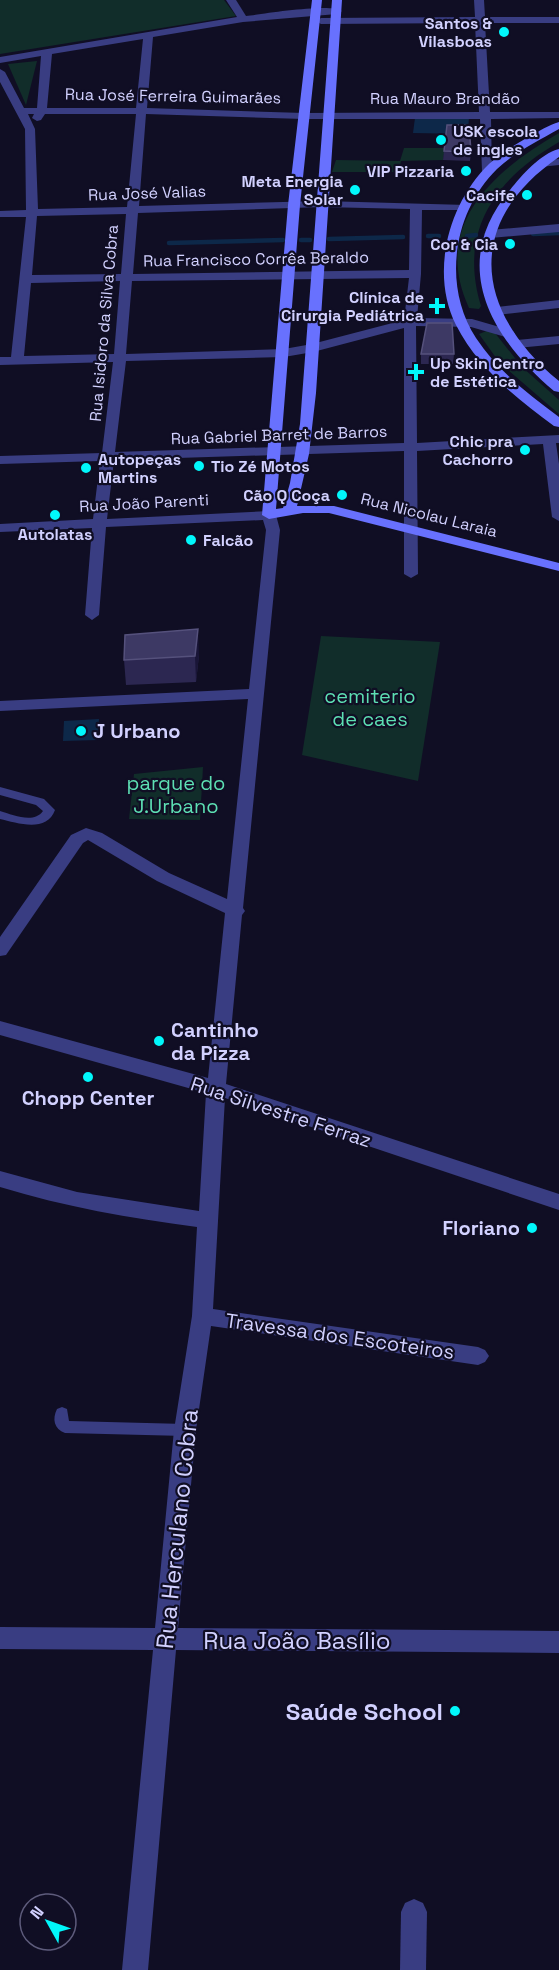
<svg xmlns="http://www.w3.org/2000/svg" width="559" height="1970" viewBox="0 0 559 1970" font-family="'Space Grotesk',sans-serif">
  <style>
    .green { fill: #112d2a }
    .water { fill: #0d2849 }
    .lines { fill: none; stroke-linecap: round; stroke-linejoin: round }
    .stream { stroke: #0d2849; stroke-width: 4.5 }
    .lane { fill: #393d82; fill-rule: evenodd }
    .street { fill: #393d82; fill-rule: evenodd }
    .secondary { fill: #6871fe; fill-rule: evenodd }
    .wall { fill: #2c2751 }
    .shaded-wall { fill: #191537 }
    .building { fill: #3d3964; stroke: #55517c; stroke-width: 1.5 }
    .poi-dot { fill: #01f7fb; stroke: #100e24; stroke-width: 2 }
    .labels { text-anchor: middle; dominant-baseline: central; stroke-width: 4.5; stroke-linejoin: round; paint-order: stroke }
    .far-poi-label { font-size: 16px; font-weight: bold; fill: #d2d1ff; stroke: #100e24; text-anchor: end }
    .far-street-label { font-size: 16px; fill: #d2d1ff; stroke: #100e24 }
    .park-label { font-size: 20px; fill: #5ddfb3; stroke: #100e24 }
    .poi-label { font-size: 20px; font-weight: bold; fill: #d2d1ff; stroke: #100e24; text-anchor: start }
    .street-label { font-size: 20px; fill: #d2d1ff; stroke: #100e24 }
    .near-street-label { font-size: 24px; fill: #d2d1ff; stroke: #100e24 }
    .near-poi-label { font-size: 24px; font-weight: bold; fill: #d2d1ff; stroke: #100e24; text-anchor: end }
  </style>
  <rect width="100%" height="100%" fill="#100e24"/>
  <g class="green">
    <polygon points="0,0 224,0 236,16 0,54"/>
    <polygon points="37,61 26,105 8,64"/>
    <path d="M559,133v9c-64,37 -101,89 -78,164l-2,3 -10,-1c-38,-83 24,-137 90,-175z"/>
    <polygon points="404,148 445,148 443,160 401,161 399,172 332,172 336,160 400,161"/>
    <polygon points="489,330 495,333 522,367 559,400 559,414 508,370 494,355 479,334"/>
    <polygon points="321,636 440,642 418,781 302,755"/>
    <polygon points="203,767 200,820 129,819 134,774"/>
  </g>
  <g class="water">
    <polygon points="469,117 468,134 413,133 415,118"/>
    <polygon points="99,719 98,740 63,741 64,721"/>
  </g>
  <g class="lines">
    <g class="stream">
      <polyline points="533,234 559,233"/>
      <polyline points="428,236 439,236"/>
      <polyline points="467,236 476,235"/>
      <polyline points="329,239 403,237"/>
      <polyline points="301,240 310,240"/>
      <polyline points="169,243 283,240"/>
    </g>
    <g class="lane">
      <path d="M0,787l44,12 11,11c-8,23 -38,13 -55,9v-8c13,4 34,13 43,0l-7,-6 -36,-10z"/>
      <path d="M62,1407l5,2 2,12 116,3 5,2 2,4 -2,4 -5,2 -120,-3c-11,-4 -13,-14 -8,-24z"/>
    </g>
    <g class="street">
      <path d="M226,0h10l10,16c18,-2 84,-13 96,-5l-5,3 -94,8 -90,15 -6,71 157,5 175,-1 -4,-89 -154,1 -5,-3 5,-3 154,-1 -1,-17h10l1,17h74v6h-74l5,89h69v6l-68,1 1,54h-8l-2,-2 -2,-52h-176l-158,-5 -7,92 183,-5 145,4v4l-4,1h-41l-1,64 -4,44 55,1 41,12 2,3 -6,4 -38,-11 -55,-1 1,117 142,-8v8h-3l3,21v57l-7,-4 -9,-73 -126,7 1,123 -7,4 -7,-4v-123l-290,9 -7,59 162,-8 7,4 4,15 -37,378 2,3 -3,4 -16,169 333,110v16l-334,-112 -12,211 265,38 7,3 4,6 -4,6 -7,3 -267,-39 -15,104 -18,198 381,3v22l-383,-3 -28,320h-26l31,-320 -153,-1v-22l155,1 19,-198 18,-114 5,-89c-67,-9 -132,-20 -197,-40v-16l77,21 122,19 7,-118 -206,-58v-14l208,57 17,-165 -68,-32 -69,-41 -5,3 -77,112 -6,1v-19l71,-102 15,-7 16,5 67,40 58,26 21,-200 -248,12v-10l249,-12 17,-159 -3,-10 -157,7 -7,88 -7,5 -7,-5 7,-87 -92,4v-8l93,-5 7,-58 -100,3v-8l102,-3 11,-91 -113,3v-8h11l15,-140h-26v-6l26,-1 -1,-81 -25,-47v-13l5,3 19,36h13l4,-52 -41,7v-6l237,-40zM143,39l-7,69h-89l5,-54zM28,114h6l-2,4 5,3 4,-1 4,-6h91l-9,93 -89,2 -3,-80zM322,207l88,2 -1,61 -276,4 5,-61zM126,214l-5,60 -89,1 5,-59zM409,278l-5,42 -92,24 -28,5 -158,5 6,-73zM120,281l-6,73 -90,2 7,-73zM404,328v115l-289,9 11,-91 158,-4 29,-5z"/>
      <polygon points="559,159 559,165 540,167 534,164 540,161"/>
      <polygon points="559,224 559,232 490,238 484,234 490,230"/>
      <polygon points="559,300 559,308 497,315 491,311 497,307"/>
      <polygon points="559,336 559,344 517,348 511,344 517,340"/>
      <polygon points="414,1899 423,1903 427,1912 426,1970 400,1970 401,1912 405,1903"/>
    </g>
    <g class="secondary">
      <polygon points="312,0 322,0 300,205 276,509 283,508 290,483 300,424 332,0 342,0 316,393 309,454 297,506 334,506 559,563 559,571 329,513 303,513 269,519 262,515 288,205"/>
      <path d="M559,122v7c-21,12 -44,23 -62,40 -44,43 -55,117 -21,169 21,32 53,57 83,79v10l-5,-1c-38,-28 -76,-58 -98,-101 -26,-52 -8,-121 33,-161 12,-11 27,-20 41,-28 9,-5 19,-11 29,-14z"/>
      <path d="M559,149v8c-96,66 -84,155 0,224v11l-5,-1c-64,-54 -106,-127 -44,-201 12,-15 30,-36 49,-41z"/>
    </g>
  </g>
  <g class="wall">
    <polygon points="444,151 471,152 470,161 443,160"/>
    <polygon points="421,354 454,354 453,364 421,364"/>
    <polygon points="199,655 196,682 126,685 124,660"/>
  </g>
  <polygon class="shaded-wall" points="198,629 199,655 196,682 195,656"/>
  <g class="building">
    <polygon points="447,125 469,125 471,152 444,151"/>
    <polygon points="427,323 452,323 454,354 421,354"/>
    <polygon points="198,629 195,656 124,660 125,635"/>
  </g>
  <g class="poi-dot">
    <circle cx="504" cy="32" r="6"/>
    <circle cx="441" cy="140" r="6"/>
    <circle cx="466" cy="171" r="6"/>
    <circle cx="355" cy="190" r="6"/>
    <circle cx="527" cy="195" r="6"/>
    <circle cx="510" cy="244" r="6"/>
    <path d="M434 297h6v6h6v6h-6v6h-6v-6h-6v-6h6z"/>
    <path d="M413 363h6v6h6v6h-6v6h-6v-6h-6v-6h6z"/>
    <circle cx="525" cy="450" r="6"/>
    <circle cx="199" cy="466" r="6"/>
    <circle cx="86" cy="468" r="6"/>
    <circle cx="342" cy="495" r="6"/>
    <circle cx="55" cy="515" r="6"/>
    <circle cx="191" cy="540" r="6"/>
    <circle cx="81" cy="731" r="6"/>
    <circle cx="159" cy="1041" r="6"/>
    <circle cx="88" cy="1077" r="6"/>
    <circle cx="532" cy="1228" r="6"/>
    <circle cx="455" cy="1711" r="6"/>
  </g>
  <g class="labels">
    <g class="far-poi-label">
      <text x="492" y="23">Santos &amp;<tspan x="492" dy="18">Vilasboas</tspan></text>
      <text x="453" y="131" text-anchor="start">USK escola<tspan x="453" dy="18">de ingles</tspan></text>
      <text x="454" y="171">VIP Pizzaria</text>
      <text x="343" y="181">Meta Energia<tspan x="343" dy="18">Solar</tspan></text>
      <text x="515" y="195">Cacife</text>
      <text x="498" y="244">Cor &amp; Cia</text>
      <text x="424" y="297">Clínica de<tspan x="424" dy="18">Cirurgia Pediátrica</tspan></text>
      <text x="430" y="363" text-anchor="start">Up Skin Centro<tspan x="430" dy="18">de Estética</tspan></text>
      <text x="513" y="441">Chic pra<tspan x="513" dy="18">Cachorro</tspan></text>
      <text x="98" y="459" text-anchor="start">Autopeças<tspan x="98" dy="18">Martins</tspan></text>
      <text x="211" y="466" text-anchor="start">Tio Zé Motos</text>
      <text x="330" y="495">Cão Q Coça</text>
      <text x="55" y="534" text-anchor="middle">Autolatas</text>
      <text x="203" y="540" text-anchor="start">Falcão</text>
    </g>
    <g class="far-street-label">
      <text transform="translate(173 96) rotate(1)">Rua José Ferreira Guimarães</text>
      <text x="445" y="98">Rua Mauro Brandão</text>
      <text transform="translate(147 193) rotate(-2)">Rua José Valias</text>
      <text transform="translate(256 259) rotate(-1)">Rua Francisco Corrêa Beraldo</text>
      <text transform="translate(104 323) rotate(-85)">Rua Isidoro da Silva Cobra</text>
      <text transform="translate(279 435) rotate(-2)">Rua Gabriel Barret de Barros</text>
      <text transform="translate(144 503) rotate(-3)">Rua João Parenti</text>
      <text transform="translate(429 515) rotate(14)">Rua Nicolau Laraia</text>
    </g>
    <g class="park-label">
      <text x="370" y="696">cemiterio<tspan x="370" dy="23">de caes</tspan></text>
      <text x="176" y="783">parque do<tspan x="176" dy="23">J.Urbano</tspan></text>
    </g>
    <g class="poi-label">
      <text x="93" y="731">J Urbano</text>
      <text x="171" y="1030">Cantinho<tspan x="171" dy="23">da Pizza</tspan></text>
      <text x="88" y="1098" text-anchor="middle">Chopp Center</text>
      <text x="520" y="1228" text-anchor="end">Floriano</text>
    </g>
    <g class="street-label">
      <text transform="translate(281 1112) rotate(18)">Rua Silvestre Ferraz</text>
      <text transform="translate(340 1336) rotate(8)">Travessa dos Escoteiros</text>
    </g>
    <g class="near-street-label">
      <text transform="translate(177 1529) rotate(-84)">Rua Herculano Cobra</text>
      <text x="297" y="1640">Rua João Basílio</text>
    </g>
    <g class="near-poi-label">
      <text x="443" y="1711">Saúde School</text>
    </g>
  </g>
  <g transform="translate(48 1922) rotate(310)"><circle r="28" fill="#100e24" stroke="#5e5c7c" stroke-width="1.5"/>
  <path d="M0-4.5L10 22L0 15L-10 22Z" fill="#01f7fb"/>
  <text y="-9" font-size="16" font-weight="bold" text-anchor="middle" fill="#d2d1ff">N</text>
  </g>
</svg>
